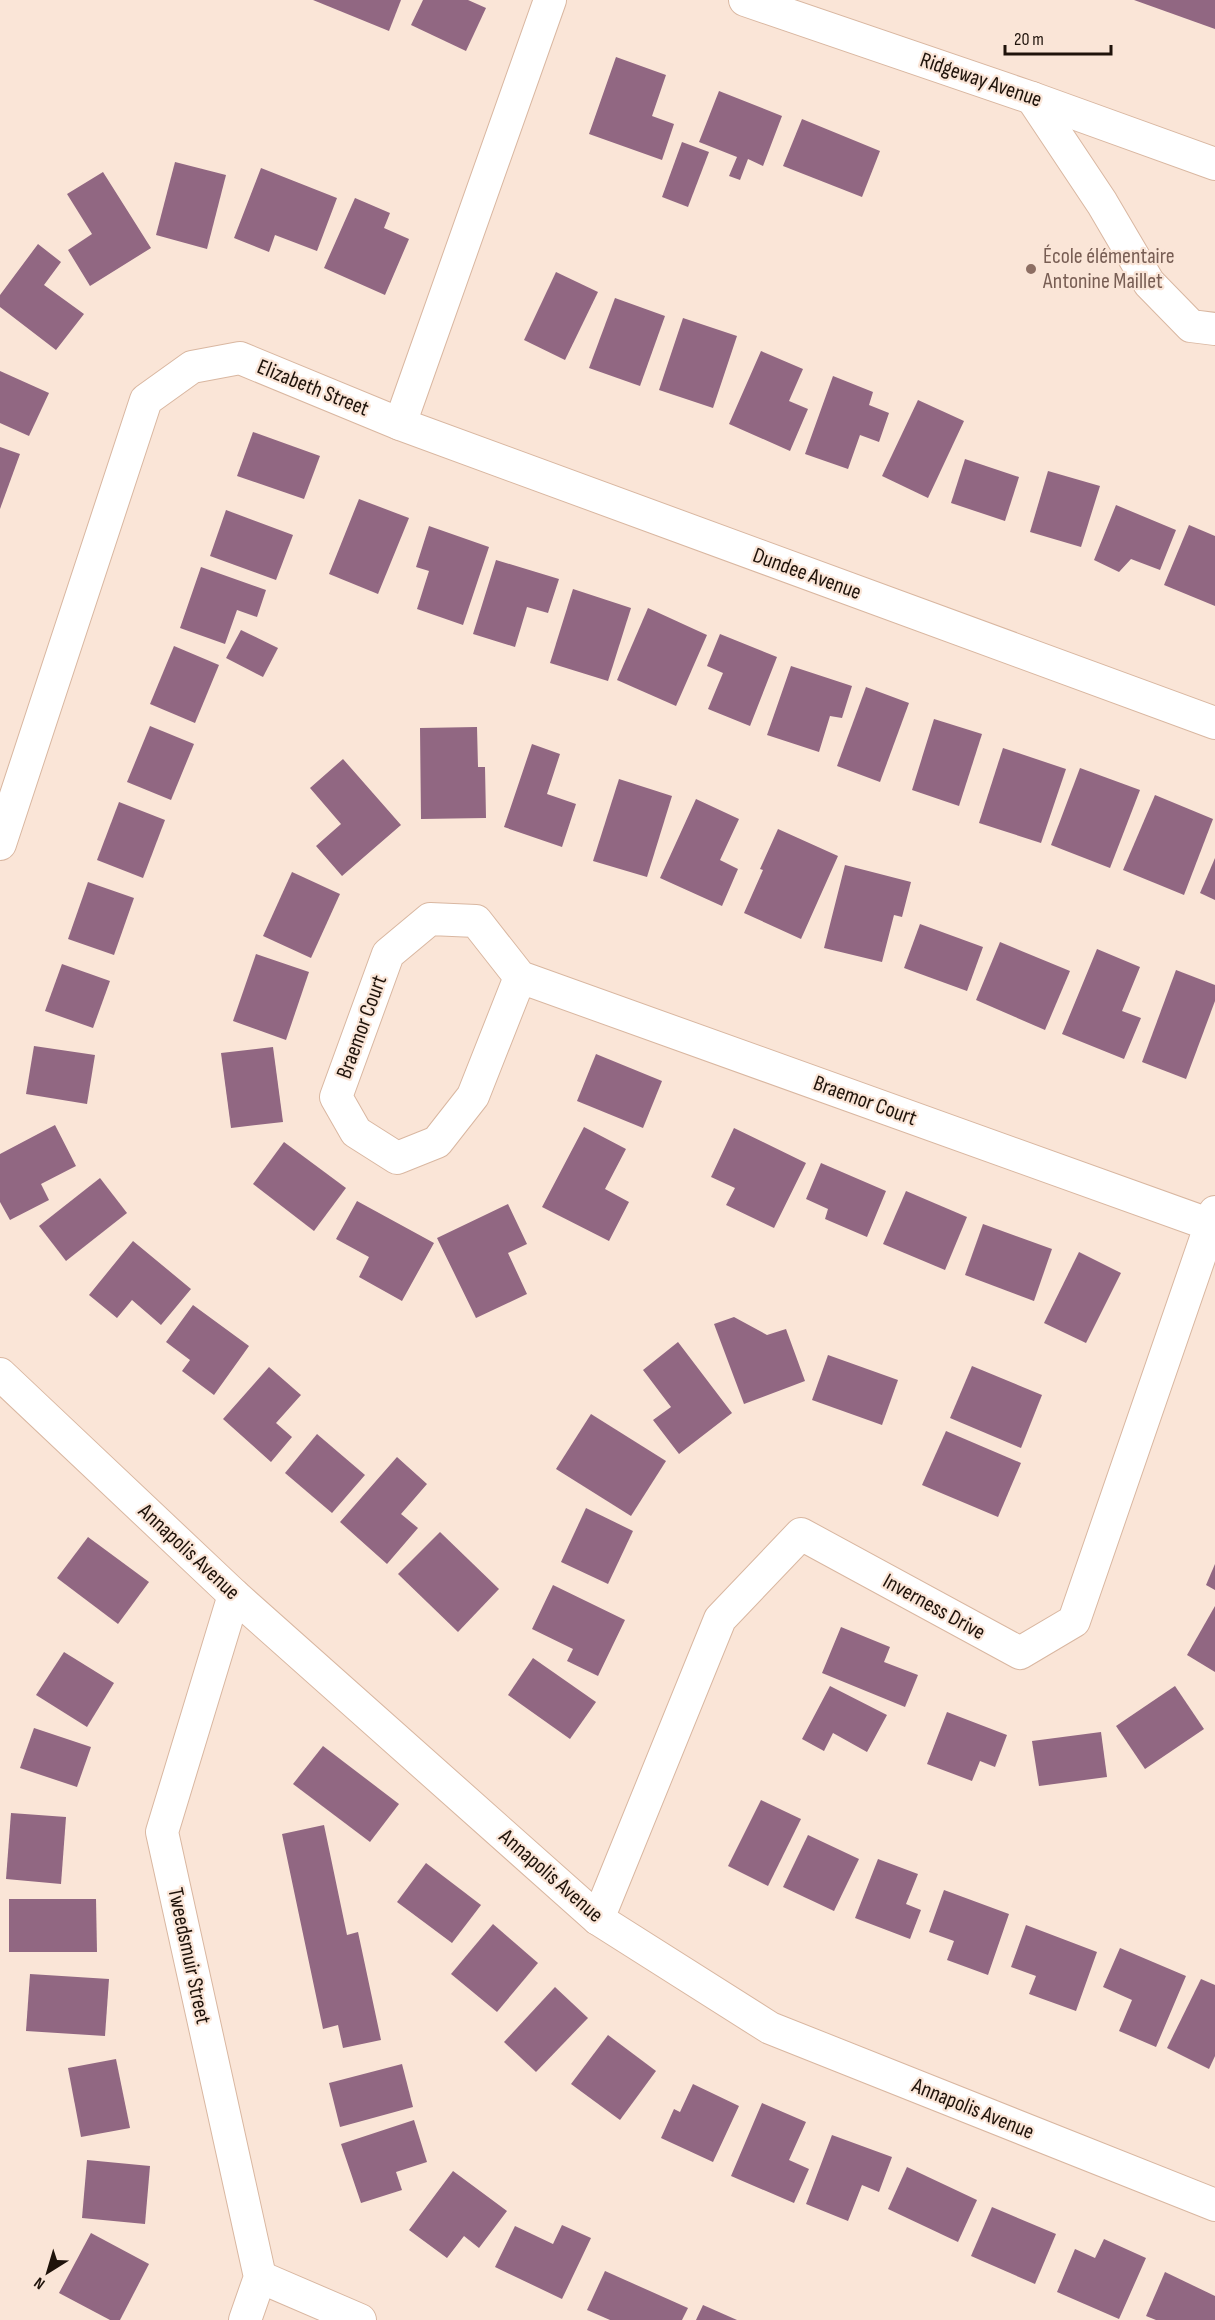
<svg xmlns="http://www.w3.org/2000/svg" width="1215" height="2320" viewBox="0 0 1215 2320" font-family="'Sofia Sans Condensed',sans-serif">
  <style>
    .building { fill: #916782 }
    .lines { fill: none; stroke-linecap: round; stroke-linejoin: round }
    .street-casing { stroke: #d9b7a1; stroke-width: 34 }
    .street { stroke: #fff; stroke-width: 32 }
    .education-dot { fill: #8d6e63; stroke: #fae5d7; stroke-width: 2 }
    .labels { text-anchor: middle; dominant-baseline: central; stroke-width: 4.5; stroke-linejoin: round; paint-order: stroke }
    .street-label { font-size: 22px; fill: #1f130b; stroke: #fae5d7 }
    .education-label { font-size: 22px; fill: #785e54; stroke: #fae5d7; text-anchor: start }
  </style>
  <rect width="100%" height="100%" fill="#fae5d7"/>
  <g class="building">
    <polygon points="313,0 401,0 389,31"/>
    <polygon points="423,0 468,0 486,8 466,51 411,25"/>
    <polygon points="1134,0 1215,0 1215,29"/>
    <polygon points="616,57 666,75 652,116 674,124 662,160 589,134"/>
    <polygon points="719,91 782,116 763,166 748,159 740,180 729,176 737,157 699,142"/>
    <polygon points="802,119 880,151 862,197 783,166"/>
    <polygon points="682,142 709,152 688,207 662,197"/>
    <polygon points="175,162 226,175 207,249 156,235"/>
    <polygon points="261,168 337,198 317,251 275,235 269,252 234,238"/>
    <polygon points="103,172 151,248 90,286 68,250 92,234 67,194"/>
    <polygon points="355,198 390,213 384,228 409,239 385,295 324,268"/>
    <polygon points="38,244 61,262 44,285 84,314 56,350 0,307 0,295"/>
    <polygon points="556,272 598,292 565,360 524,340"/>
    <polygon points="615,298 665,316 640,386 589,368"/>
    <polygon points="683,318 737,336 713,408 659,390"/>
    <polygon points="761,351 803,369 789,401 808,409 790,451 729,424"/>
    <polygon points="0,371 49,393 29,436 0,423"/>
    <polygon points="833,376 873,392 869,405 889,413 879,442 860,435 848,469 805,454"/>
    <polygon points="918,400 964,421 928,498 882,476"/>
    <polygon points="253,432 320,456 304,499 237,476"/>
    <polygon points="0,447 20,454 0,509"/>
    <polygon points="965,459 1019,477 1005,521 951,503"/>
    <polygon points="1048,471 1100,486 1081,547 1030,532"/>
    <polygon points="359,499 409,518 378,594 329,574"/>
    <polygon points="1116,505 1176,530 1160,570 1131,559 1119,572 1094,560"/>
    <polygon points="226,510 293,535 276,580 210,556"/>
    <polygon points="1189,525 1215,536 1215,606 1164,585"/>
    <polygon points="429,526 489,547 463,625 417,609 429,571 416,567"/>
    <polygon points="496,560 559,579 548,613 527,607 515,647 473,634"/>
    <polygon points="201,567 266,590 257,617 237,610 225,644 180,628"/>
    <polygon points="573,589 631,608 608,681 550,663"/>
    <polygon points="648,608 707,635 676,706 617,680"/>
    <polygon points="241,630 278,648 263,677 226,658"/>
    <polygon points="720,634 777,657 750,726 708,709 723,673 707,666"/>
    <polygon points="174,646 219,665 195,723 150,704"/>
    <polygon points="791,666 852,686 842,718 830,716 819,752 767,735"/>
    <polygon points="866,687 909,703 880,782 837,766"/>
    <polygon points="934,719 982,734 959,806 912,790"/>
    <polygon points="150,726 194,744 171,800 127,782"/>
    <polygon points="477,727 478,767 485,767 486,818 421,819 420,728"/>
    <polygon points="532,744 560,754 547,794 576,804 562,847 504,827"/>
    <polygon points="1003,748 1066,769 1041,843 979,823"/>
    <polygon points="343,759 401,825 342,876 316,846 341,824 310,788"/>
    <polygon points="1080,768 1140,790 1110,868 1051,845"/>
    <polygon points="619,779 672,796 647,877 593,861"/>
    <polygon points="1155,795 1213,819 1184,895 1123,870"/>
    <polygon points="696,799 739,819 720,860 738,869 722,906 660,878"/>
    <polygon points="119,802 165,820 143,878 97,860"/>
    <polygon points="778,829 838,856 801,939 744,913 763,870 760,869"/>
    <polygon points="1215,858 1215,900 1200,893"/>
    <polygon points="845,865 911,882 902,917 894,915 882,962 824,948"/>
    <polygon points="292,872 340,894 311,958 263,936"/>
    <polygon points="88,882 134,898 114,955 68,939"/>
    <polygon points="920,924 983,947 967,991 904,968"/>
    <polygon points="1000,942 1070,971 1045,1030 976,1000"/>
    <polygon points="1097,949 1140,967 1122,1011 1141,1018 1124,1059 1062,1034"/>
    <polygon points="256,954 309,972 286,1040 233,1021"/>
    <polygon points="62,964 110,981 93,1028 45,1011"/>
    <polygon points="1176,970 1215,985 1215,1001 1186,1079 1142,1062"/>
    <polygon points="34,1046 95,1055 87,1104 26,1094"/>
    <polygon points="273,1047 283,1122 231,1128 221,1053"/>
    <polygon points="596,1054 662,1081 643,1128 577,1101"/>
    <polygon points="55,1125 76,1166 41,1184 49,1200 10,1220 0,1202 0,1154"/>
    <polygon points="584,1127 626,1149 605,1189 629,1202 609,1241 542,1207"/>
    <polygon points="734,1128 806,1163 774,1228 726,1205 735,1188 711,1177"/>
    <polygon points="284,1142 346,1188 314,1231 253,1184"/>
    <polygon points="821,1163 886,1191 867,1237 825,1219 828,1209 806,1199"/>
    <polygon points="100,1178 127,1213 66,1261 39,1226"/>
    <polygon points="906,1191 967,1217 945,1270 883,1244"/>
    <polygon points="357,1201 434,1243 402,1301 359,1277 369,1257 336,1239"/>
    <polygon points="508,1204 527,1244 508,1253 527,1294 476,1318 437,1238"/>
    <polygon points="983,1224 1052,1249 1034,1301 965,1275"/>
    <polygon points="133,1241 191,1289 161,1325 132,1300 117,1318 89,1295"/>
    <polygon points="1079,1252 1121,1273 1086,1343 1044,1323"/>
    <polygon points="193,1305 249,1346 214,1395 182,1371 190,1360 166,1342"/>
    <polygon points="734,1317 767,1335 786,1329 805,1381 744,1404 714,1324"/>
    <polygon points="678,1342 732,1413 679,1454 653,1420 671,1407 643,1370"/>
    <polygon points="828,1355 898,1380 882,1425 812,1400"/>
    <polygon points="972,1366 1042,1395 1021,1448 950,1418"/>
    <polygon points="269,1367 301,1395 276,1423 292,1437 271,1462 223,1419"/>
    <polygon points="591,1414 666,1461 631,1516 556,1469"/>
    <polygon points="946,1431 1021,1463 998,1517 922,1485"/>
    <polygon points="317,1434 365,1475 332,1513 285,1473"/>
    <polygon points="397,1457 427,1484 401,1514 418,1528 387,1564 340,1522"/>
    <polygon points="586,1508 633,1531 608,1584 561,1562"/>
    <polygon points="440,1532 499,1589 458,1632 398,1574"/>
    <polygon points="88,1537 149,1582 118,1624 57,1578"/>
    <polygon points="1215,1564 1215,1590 1206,1585"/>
    <polygon points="553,1585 625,1620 598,1676 567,1661 573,1649 532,1629"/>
    <polygon points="1215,1606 1215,1672 1187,1655"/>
    <polygon points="841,1627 890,1647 884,1662 918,1675 905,1707 822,1673"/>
    <polygon points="64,1652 114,1683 87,1727 36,1695"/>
    <polygon points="533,1658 596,1702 570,1739 508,1695"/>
    <polygon points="830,1686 887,1715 867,1752 833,1733 824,1751 802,1739"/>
    <polygon points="1175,1686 1204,1729 1145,1769 1116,1726"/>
    <polygon points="947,1712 1007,1735 995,1767 980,1761 972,1781 927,1764"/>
    <polygon points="34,1728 91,1747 77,1787 20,1768"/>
    <polygon points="1101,1732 1107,1777 1039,1786 1032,1741"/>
    <polygon points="323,1746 399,1804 370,1842 293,1784"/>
    <polygon points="761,1800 801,1819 768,1886 728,1866"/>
    <polygon points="11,1813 66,1817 61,1884 6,1879"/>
    <polygon points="324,1825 347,1935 358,1932 381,2040 343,2048 338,2025 323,2029 282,1834"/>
    <polygon points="808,1835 859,1859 834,1911 783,1887"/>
    <polygon points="878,1859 918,1874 906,1904 921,1910 910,1939 855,1918"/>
    <polygon points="426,1863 481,1905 452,1943 397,1902"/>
    <polygon points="944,1890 1009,1914 988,1975 947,1960 954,1941 929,1932"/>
    <polygon points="9,1899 96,1899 97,1952 9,1952"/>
    <polygon points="493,1924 538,1963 497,2012 451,1974"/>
    <polygon points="1026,1925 1097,1952 1076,2011 1029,1994 1036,1976 1011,1967"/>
    <polygon points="1120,1948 1186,1976 1156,2047 1119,2031 1132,2000 1103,1987"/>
    <polygon points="30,1974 109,1979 105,2036 26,2031"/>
    <polygon points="1201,1979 1215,1985 1215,2056 1209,2069 1167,2048"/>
    <polygon points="555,1987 588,2018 536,2072 504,2042"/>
    <polygon points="608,2035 656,2071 620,2120 571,2084"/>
    <polygon points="116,2059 130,2128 81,2137 68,2068"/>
    <polygon points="402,2064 413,2107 340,2127 329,2083"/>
    <polygon points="693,2084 739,2106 713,2162 661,2138 674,2109 680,2112"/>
    <polygon points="762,2103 806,2122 789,2160 809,2169 794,2203 731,2176"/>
    <polygon points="414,2120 427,2162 396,2172 402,2190 361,2203 341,2144"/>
    <polygon points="832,2135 892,2157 879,2192 862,2185 848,2221 806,2204"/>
    <polygon points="87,2160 150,2166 145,2224 82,2218"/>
    <polygon points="907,2167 977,2200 958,2242 888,2209"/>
    <polygon points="453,2171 507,2211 479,2248 464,2236 447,2258 409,2230"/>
    <polygon points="992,2207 1056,2234 1035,2284 971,2256"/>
    <polygon points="562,2225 591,2238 562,2299 495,2267 515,2226 553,2244"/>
    <polygon points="91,2233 149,2264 120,2320 110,2320 59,2293"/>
    <polygon points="1104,2239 1146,2258 1119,2319 1057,2292 1075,2249 1095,2258"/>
    <polygon points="605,2271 688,2308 682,2320 610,2320 587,2310"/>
    <polygon points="1165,2272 1215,2296 1215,2320 1156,2320 1146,2316"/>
    <polygon points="703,2305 737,2320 696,2320"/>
  </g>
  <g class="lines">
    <g class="street-casing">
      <g id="street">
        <polyline points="745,0 1032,98 1215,164"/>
        <polyline points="1032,98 1102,203 1149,283 1191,326 1215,329"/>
        <polyline points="400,424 550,0"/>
        <polyline points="0,844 146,400 192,367 240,358 400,424 1215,723"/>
        <polyline points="520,977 473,1096 437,1142 397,1158 356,1132 336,1097 388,954 430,919 476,921 520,977 1211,1225"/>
        <polyline points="0,1374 234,1595 598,1919 770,2028 1215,2205"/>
        <polyline points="234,1595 162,1832 260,2277 245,2320"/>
        <polyline points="598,1919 720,1619 801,1534 1020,1653 1074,1621 1215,1212"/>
        <polyline points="260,2277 360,2320"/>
      </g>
    </g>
    <use href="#street" class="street"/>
  </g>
  <circle class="education-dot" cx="1031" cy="269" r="6"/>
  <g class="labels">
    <g class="street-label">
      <text transform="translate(981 80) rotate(19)">Ridgeway Avenue</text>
      <text transform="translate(313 388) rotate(22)">Elizabeth Street</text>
      <text transform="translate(807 574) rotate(20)">Dundee Avenue</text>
      <text transform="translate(362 1027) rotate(-70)">Braemor Court</text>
      <text transform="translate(865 1101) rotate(20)">Braemor Court</text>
      <text transform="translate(189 1552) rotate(43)">Annapolis Avenue</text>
      <text transform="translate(934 1607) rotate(29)">Inverness Drive</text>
      <text transform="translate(551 1876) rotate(41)">Annapolis Avenue</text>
      <text transform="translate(189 1956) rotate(78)">Tweedsmuir Street</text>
      <text transform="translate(973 2109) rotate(22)">Annapolis Avenue</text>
    </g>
    <g class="education-label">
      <text x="1043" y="256">École élémentaire<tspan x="1043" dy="25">Antonine Maillet</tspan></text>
    </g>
  </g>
  <g transform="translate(48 2272) rotate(217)" stroke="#fae5d7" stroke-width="4.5" paint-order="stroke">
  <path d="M0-4.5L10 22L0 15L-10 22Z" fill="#1f130b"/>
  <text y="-9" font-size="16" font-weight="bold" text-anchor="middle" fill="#1f130b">N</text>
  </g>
  <path d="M1005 45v9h106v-9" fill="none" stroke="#1f130b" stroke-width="3"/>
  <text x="1014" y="45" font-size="18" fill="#1f130b" stroke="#fae5d7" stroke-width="4.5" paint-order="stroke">20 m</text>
</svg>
